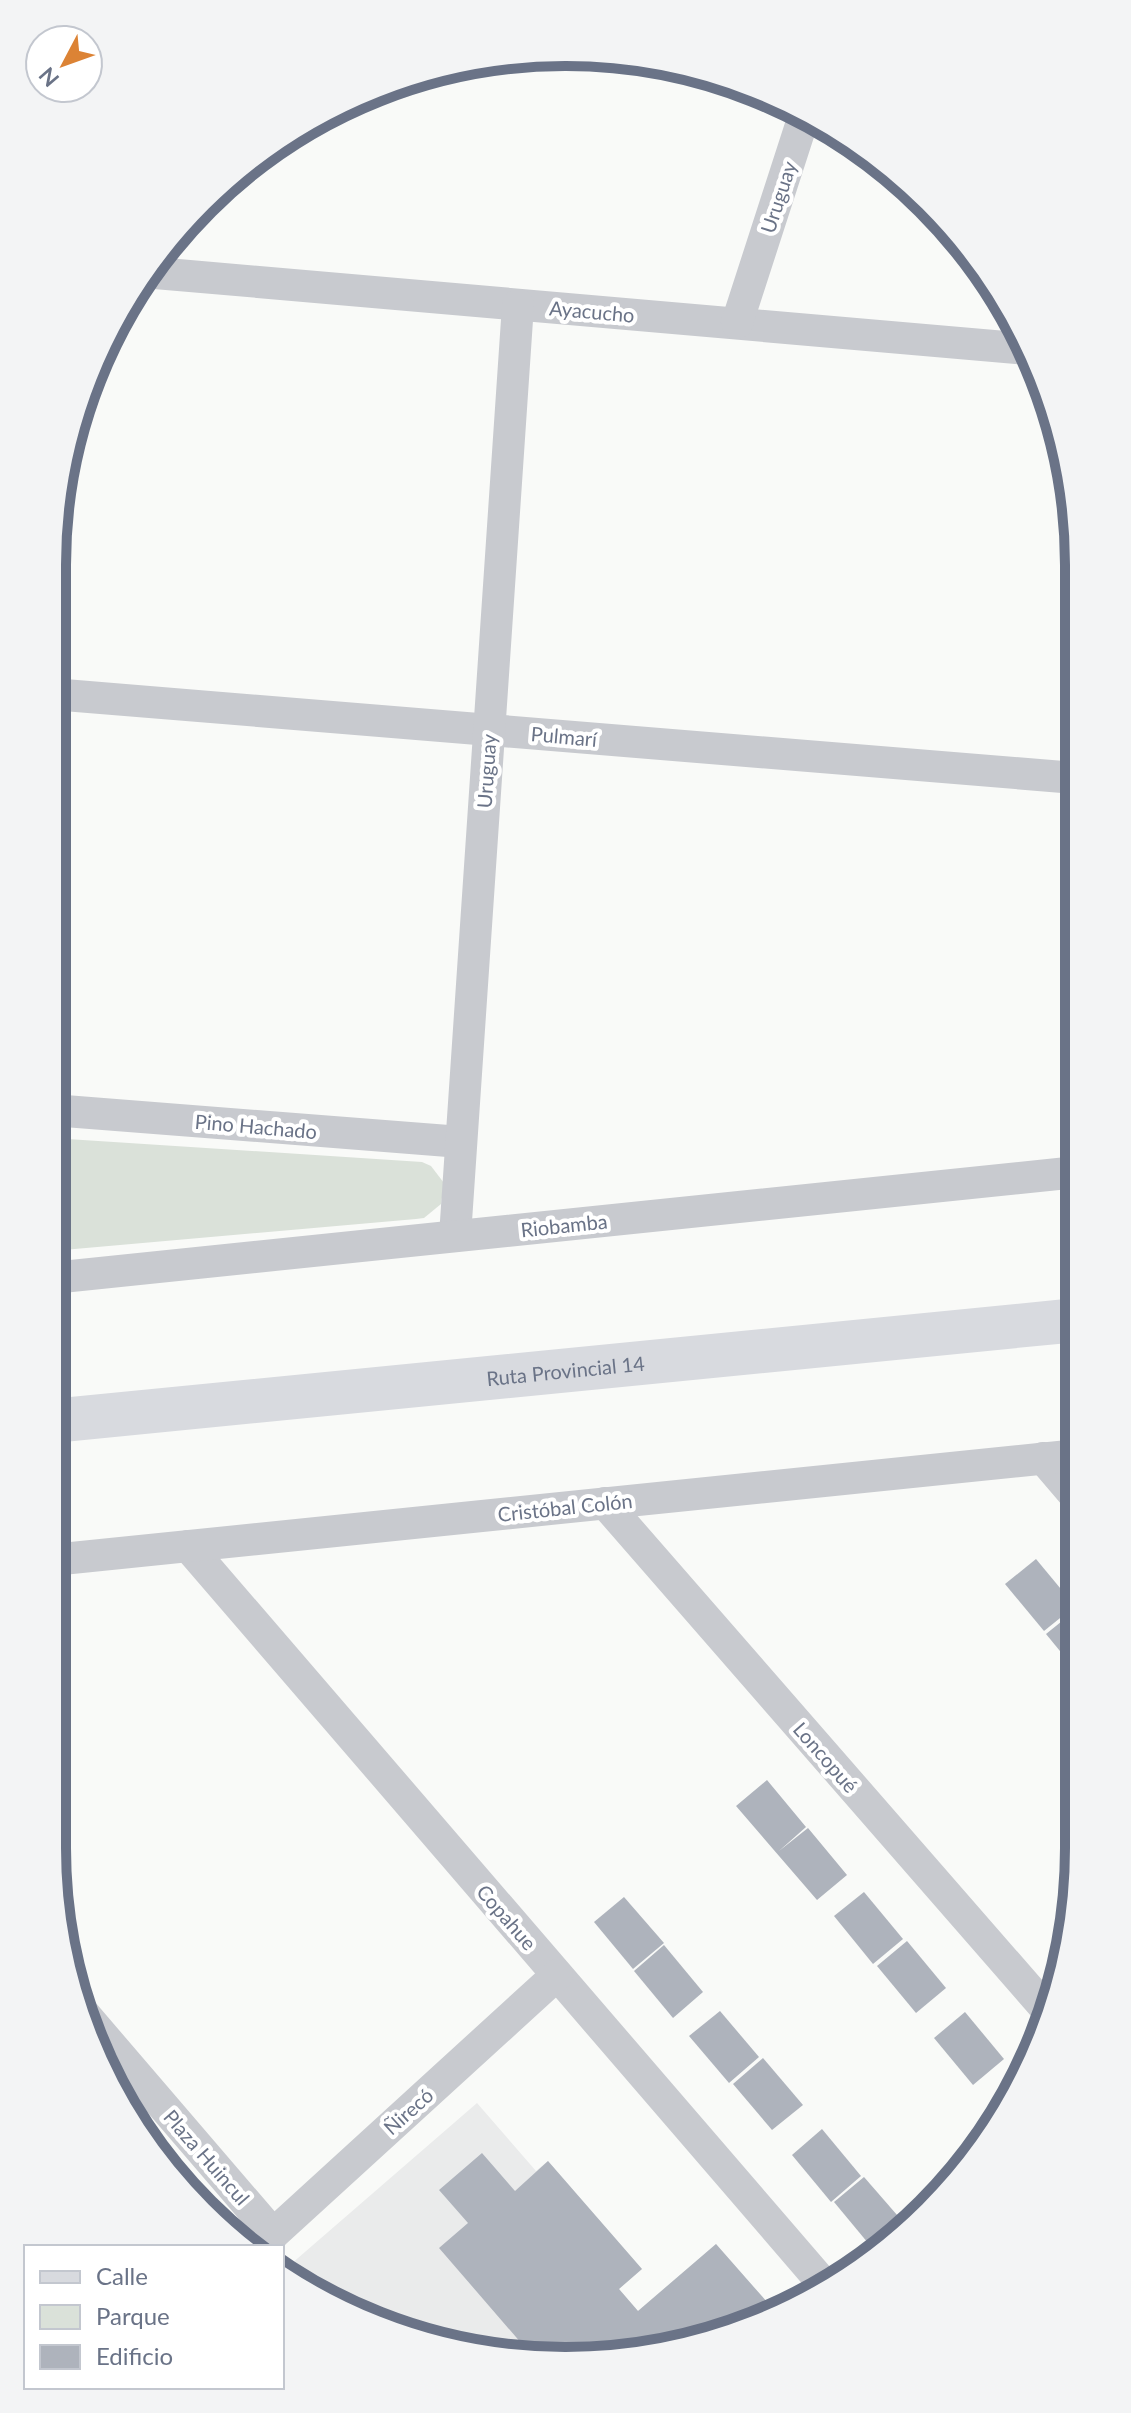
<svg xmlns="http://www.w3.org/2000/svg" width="1131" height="2413" viewBox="0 0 1131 2413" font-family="Lato,sans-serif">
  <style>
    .built { fill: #eaebeb }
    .green { fill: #dae1d9 }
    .building { fill: #aeb3bc }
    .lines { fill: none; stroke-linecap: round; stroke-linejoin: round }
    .street { stroke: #c8cacf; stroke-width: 32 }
    .secondary { stroke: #d8dadf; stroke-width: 44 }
    .labels { text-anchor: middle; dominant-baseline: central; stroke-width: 8; stroke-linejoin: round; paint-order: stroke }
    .street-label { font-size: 20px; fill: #6a7387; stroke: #fff }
    .rim { fill: none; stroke: #6a7387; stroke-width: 10 }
  </style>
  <rect width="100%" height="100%" fill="#f9faf8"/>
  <polygon class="built" points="477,2103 536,2171 548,2161 642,2269 619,2289 638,2311 716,2244 774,2310 665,2351 466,2351 309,2292 283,2271"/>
  <polygon class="green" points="52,1138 422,1162 431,1166 444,1183 441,1204 424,1218 416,1219 52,1251"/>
  <g class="building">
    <polygon points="101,354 93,411 83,409 91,369"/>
    <polygon points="1036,1559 1075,1606 1044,1631 1005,1584"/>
    <polygon points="1077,1609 1078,1611 1078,1673 1046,1634"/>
    <polygon points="767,1780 806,1827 779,1851 808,1828 847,1875 817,1900 736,1806"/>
    <polygon points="864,1892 903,1939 873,1964 834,1916"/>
    <polygon points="624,1897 664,1943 633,1969 594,1922"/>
    <polygon points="907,1941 946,1988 916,2013 877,1966"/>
    <polygon points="664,1945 703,1992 673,2018 634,1971"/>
    <polygon points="720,2011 759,2057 729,2083 689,2036"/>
    <polygon points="965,2012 1004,2059 973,2085 934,2038"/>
    <polygon points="763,2058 803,2105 772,2130 733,2084"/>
    <polygon points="822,2129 861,2176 831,2202 792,2155"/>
    <polygon points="482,2153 515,2191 548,2161 642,2269 619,2289 638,2311 716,2244 774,2310 665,2351 528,2351 439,2248 468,2223 439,2190"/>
    <polygon points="864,2177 904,2223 873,2249 834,2202"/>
  </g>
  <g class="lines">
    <g class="street">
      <polyline points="155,273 1028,349"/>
      <polyline points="737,323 804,116"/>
      <polyline points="52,694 1075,778"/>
      <polyline points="52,1110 461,1142"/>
      <polyline points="455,1236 518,305"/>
      <polyline points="52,1278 1077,1172"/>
      <polyline points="1043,1458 1078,1499"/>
      <polyline points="605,1503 1047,2010"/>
      <polyline points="188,1546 827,2288"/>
      <polyline points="52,1560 1078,1455"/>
      <polyline points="79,2008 273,2234"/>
      <polyline points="259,2247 557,1975"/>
    </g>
    <path class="secondary" id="s1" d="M52,1421l1025,-101"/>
  </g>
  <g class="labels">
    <g class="street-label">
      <text transform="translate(778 197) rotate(-72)">Uruguay</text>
      <text transform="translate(592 311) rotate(5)">Ayacucho</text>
      <text transform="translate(564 736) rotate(5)">Pulmarí</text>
      <text transform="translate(486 771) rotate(-86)">Uruguay</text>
      <text transform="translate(256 1126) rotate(5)">Pino Hachado</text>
      <text transform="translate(564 1225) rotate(-6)">Riobamba</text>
      <text stroke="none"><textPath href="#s1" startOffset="516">Ruta Provincial 14</textPath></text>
      <text transform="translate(565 1507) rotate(-6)">Cristóbal Colón</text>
      <text transform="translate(826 1757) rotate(49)">Loncopué</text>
      <text transform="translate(507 1917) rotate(49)">Copahue</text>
      <text transform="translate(408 2111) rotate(-42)">Ñirecó</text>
      <text transform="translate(207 2157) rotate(49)">Plaza Huincul</text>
    </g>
  </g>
  <path d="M0 0H1131V2413H0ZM565 66H566A499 499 0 0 1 1065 565V1848A499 499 0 0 1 566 2347H565A499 499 0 0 1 66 1848V565A499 499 0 0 1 565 66Z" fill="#f3f4f5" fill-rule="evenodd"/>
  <path class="rim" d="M565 66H566A499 499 0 0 1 1065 565V1848A499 499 0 0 1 566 2347H565A499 499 0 0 1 66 1848V565A499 499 0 0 1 565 66Z"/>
  <rect x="24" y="2245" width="260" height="144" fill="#ffffff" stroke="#c3c7cf" stroke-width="2"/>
  <rect x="40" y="2271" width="40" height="12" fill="#d8dadf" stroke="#c3c7cf" stroke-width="2"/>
  <text x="96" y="2285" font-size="24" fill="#6a7387">Calle</text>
  <rect x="40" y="2305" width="40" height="24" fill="#dae1d9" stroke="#c3c7cf" stroke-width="2"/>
  <text x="96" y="2325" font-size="24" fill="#6a7387">Parque</text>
  <rect x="40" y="2345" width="40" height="24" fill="#aeb3bc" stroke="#c3c7cf" stroke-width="2"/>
  <text x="96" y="2365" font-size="24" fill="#6a7387">Edificio</text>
  <g transform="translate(64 64) rotate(229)"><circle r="38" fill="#ffffff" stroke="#c3c7cf" stroke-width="2"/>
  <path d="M0-6L14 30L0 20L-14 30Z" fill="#dc8335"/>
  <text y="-12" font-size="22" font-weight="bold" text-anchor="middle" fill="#6a7387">N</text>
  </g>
</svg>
